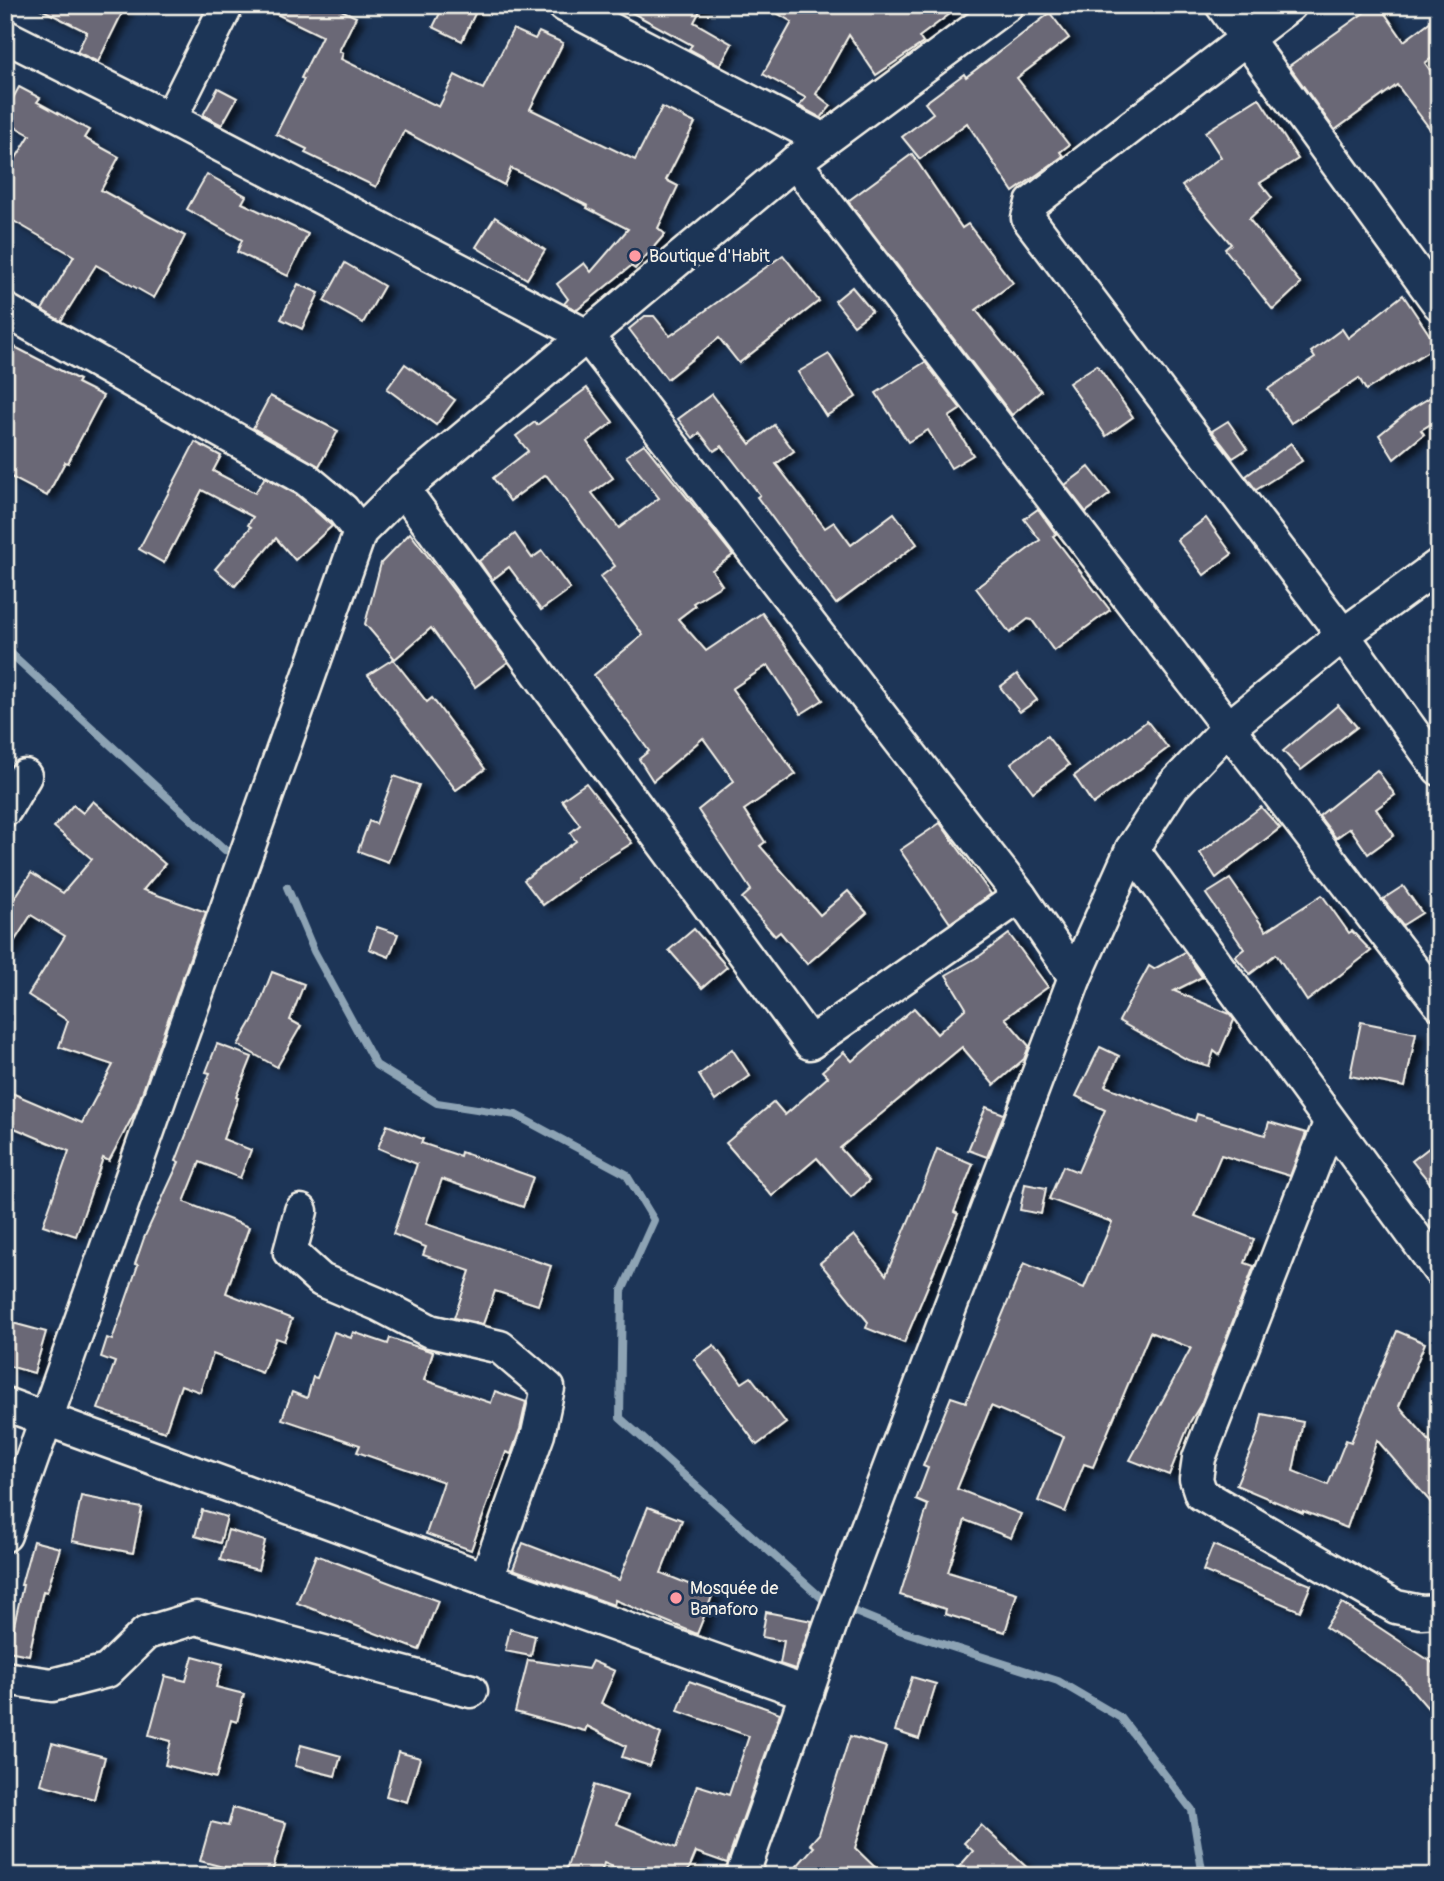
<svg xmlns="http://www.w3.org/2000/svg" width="1444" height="1881" viewBox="0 0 1444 1881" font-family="Pangolin,sans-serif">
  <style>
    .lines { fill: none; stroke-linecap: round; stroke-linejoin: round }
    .stream { stroke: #8da3b4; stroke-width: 8 }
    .building { fill: #6b6876; stroke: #f4f1e8; stroke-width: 2; filter: url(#shadow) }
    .street-casing { stroke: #f4f1e8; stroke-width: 37 }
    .street { stroke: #1d3557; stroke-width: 32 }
    .poi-dot { fill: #ff9aa2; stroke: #1d3557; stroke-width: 2.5 }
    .labels { text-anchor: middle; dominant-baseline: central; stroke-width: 6; stroke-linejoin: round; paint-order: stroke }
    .poi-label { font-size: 18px; fill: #f4f1e8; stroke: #1d3557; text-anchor: start }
  </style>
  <defs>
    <filter id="shadow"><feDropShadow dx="8" dy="4.5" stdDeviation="3.5" flood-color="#0009"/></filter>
  </defs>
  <rect width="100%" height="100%" fill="#1d3557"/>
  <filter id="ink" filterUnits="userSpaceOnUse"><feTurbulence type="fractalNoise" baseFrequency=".0143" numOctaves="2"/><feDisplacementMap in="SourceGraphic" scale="14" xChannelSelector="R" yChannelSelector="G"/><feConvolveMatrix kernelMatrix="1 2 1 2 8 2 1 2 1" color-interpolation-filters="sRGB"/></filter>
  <g filter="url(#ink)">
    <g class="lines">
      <g class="stream">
        <polyline points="5,648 225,850"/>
        <polyline points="287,887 314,951 376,1065 437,1103 516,1115 626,1174 654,1220 622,1291 620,1418 826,1602 831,1603"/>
        <polyline points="843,1607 902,1631 1058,1681 1121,1718 1192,1810 1203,1876"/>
      </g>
    </g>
    <g class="building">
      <polygon points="33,5 126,5 98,62 77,52 87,32"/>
      <polygon points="258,5 331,5 356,17 339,51 343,53 341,59 439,107 455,75 483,89 513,29 535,39 539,32 563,43 530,109 635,160 662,107 695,123 666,180 678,186 658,228 665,234 635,269 631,266 577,310 564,304 568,299 557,284 584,263 591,272 628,229 587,208 588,206 511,168 504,185 404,131 376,187 305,153 307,149 276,134 304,79 301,78 322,36"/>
      <polygon points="444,5 479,5 462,41 433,27"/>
      <polygon points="618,5 703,5 694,22 732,44 720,66 689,49 692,45"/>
      <polygon points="763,5 962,5 919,37 923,43 876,75 849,35 816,94 831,106 821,118 799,106 806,98 763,74 792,22"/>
      <polygon points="1375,5 1379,5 1404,41 1439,15 1439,53 1425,63 1439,83 1439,141 1397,85 1335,130 1289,66"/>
      <polygon points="1050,13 1069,38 1017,78 1069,145 1060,152 1063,156 1013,192 967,123 920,159 902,137 933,113 925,103 964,74 966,77"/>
      <polygon points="19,87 40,98 37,102 89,130 84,138 119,157 101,190 185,236 167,272 168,273 154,298 96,265 61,321 42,310 74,256 5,216 5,176 30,135 5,121 5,113"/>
      <polygon points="218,88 237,98 222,125 203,115"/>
      <polygon points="1259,98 1298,159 1260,183 1272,198 1249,219 1301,284 1273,310 1225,249 1231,244 1182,186 1221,157 1205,132"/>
      <polygon points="912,154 962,228 968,224 1013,283 976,310 1041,391 1012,415 848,201"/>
      <polygon points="207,174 246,196 242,203 308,234 288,276 237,252 242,240 187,209"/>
      <polygon points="495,217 545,250 527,279 476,247"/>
      <polygon points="783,255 819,301 739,363 719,338 667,379 629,329 645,316 654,316 670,336"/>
      <polygon points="345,263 384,286 363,323 324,301"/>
      <polygon points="298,284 319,293 302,329 281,319"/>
      <polygon points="852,287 872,311 854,325 835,301"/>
      <polygon points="1403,295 1433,340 1433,348 1366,390 1359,378 1291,423 1268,389 1315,358 1311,352 1342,329 1348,338"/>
      <polygon points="5,342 79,380 77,383 103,396 68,463 65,462 47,496 5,474"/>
      <polygon points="829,354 856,397 826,416 798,372"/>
      <polygon points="925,362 961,409 949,417 973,455 951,468 928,430 908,442 876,393"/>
      <polygon points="405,364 455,400 436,425 387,389"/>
      <polygon points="1097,365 1133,417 1106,436 1069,383"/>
      <polygon points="587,388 613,422 587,442 613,478 592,493 619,528 659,498 626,456 644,444 733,555 712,570 722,585 693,603 695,606 678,619 706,651 762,613 823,700 801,714 768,665 732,689 796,774 744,810 765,842 760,846 820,915 848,891 867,913 807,964 780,932 775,936 742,898 751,890 698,810 734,781 703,738 653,781 639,759 649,751 594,675 643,635 600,577 615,566 547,476 545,475 510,501 493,478 528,451 516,436 535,422 537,425"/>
      <polygon points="1439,392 1439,419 1421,430 1424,434 1394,459 1379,435 1411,409"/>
      <polygon points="712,394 750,444 774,425 794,451 776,464 825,528 834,522 851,545 894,513 917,544 836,604 757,497 760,495 722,446 714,451 700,433 693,438 678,419"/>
      <polygon points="270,396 338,431 319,466 253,428"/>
      <polygon points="1228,421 1247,449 1233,458 1212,431"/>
      <polygon points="195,442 221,456 213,471 255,493 265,477 296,494 332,526 295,560 276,538 235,586 215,569 251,527 248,525 253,517 202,490 164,563 139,549"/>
      <polygon points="1291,443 1302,461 1256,490 1246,476"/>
      <polygon points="1089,467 1110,494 1086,512 1065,485"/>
      <polygon points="1038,509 1056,534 1053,536 1110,610 1054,651 1032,620 1028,619 1010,633 976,588 1040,540 1024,519"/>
      <polygon points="1206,518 1232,554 1204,575 1177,540"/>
      <polygon points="410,533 508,662 475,687 431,628 395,659 365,624 381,563"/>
      <polygon points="515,534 532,558 542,551 570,589 541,610 509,567 492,580 479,561"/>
      <polygon points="393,659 427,702 432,698 485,769 456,790 368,675"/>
      <polygon points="1017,674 1037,700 1020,712 1000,687"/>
      <polygon points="1338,705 1357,727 1301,770 1283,751"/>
      <polygon points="1147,721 1168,748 1093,804 1074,776"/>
      <polygon points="1047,736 1069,765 1033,792 1011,763"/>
      <polygon points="1377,770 1395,795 1376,809 1394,835 1368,854 1350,828 1336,838 1319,816"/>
      <polygon points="394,776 419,785 388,862 358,851 369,821 376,824"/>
      <polygon points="586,783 632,843 576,878 577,880 543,905 524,880 576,841 570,833 580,825 562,800"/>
      <polygon points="93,801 165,864 143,890 206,912 136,1110 109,1161 103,1158 76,1236 43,1225 69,1151 5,1124 5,1090 82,1123 113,1065 59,1047 68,1021 28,995 65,936 31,915 5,956 5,913 31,873 63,893 92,859 54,827 73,805 83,813"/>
      <polygon points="1261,807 1280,828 1216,878 1200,853"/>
      <polygon points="940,823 991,894 950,923 900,850"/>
      <polygon points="1230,879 1266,931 1322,895 1349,933 1352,931 1371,951 1307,1001 1276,954 1250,974 1235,956 1244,949 1206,894"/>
      <polygon points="1403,886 1422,913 1403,925 1383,899"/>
      <polygon points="377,927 398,934 389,957 369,949"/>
      <polygon points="694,929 727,967 702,988 669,950"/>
      <polygon points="1009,934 1048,987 1005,1018 1029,1046 1024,1059 994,1085 962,1047 840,1148 869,1181 851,1197 817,1158 772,1196 726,1143 774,1102 785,1115 828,1077 822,1071 844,1052 852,1061 914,1008 937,1034 966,1008 946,975 981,955"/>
      <polygon points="1185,952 1202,977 1174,991 1230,1014 1234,1020 1219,1055 1214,1051 1209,1066 1188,1060 1119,1021 1149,966 1154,969"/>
      <polygon points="272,972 304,984 290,1020 301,1026 277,1067 238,1045 255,1016"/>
      <polygon points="1361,1022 1416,1033 1405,1087 1350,1076"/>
      <polygon points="217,1044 252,1057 236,1097 238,1098 223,1139 251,1150 240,1178 200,1162 184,1202 249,1227 226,1293 292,1319 284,1341 276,1338 262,1373 213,1354 200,1392 181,1385 165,1432 98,1409 115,1362 101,1357 107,1338 112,1340 138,1265 135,1264 144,1238 179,1162 176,1161 210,1073 206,1072"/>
      <polygon points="1100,1047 1119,1056 1105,1086 1195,1121 1197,1114 1265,1135 1269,1122 1306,1133 1290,1176 1221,1155 1195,1216 1254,1239 1245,1263 1254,1266 1201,1404 1190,1422 1169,1475 1130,1460 1191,1348 1150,1332 1093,1467 1084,1464 1065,1512 1038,1501 1064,1437 991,1406 957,1489 1021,1514 1011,1538 965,1520 948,1572 1017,1593 1005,1632 945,1614 946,1609 900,1595 928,1505 916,1500 928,1468 923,1466 951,1397 966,1402 1024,1263 1084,1288 1112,1222 1049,1199 1063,1166 1078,1172 1105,1110 1076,1096"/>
      <polygon points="732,1049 750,1076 715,1101 699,1075"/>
      <polygon points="986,1107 1004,1114 987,1157 968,1150"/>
      <polygon points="387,1125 423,1139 421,1143 460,1156 461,1152 533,1177 523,1207 442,1179 426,1224 551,1266 538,1305 495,1291 483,1324 454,1318 470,1271 423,1255 426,1247 393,1234 417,1164 378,1148"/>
      <polygon points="1439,1140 1439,1194 1412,1161"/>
      <polygon points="937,1149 973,1164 954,1212 958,1214 904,1343 866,1328 868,1322 820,1263 854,1235 886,1275 924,1184"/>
      <polygon points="1025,1184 1046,1188 1041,1214 1020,1210"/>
      <polygon points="5,1321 46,1332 34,1373 5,1365"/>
      <polygon points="1397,1331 1425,1343 1399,1406 1439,1452 1439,1512 1377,1440 1347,1528 1303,1511 1303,1513 1236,1485 1258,1433 1262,1414 1303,1422 1293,1471 1328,1485 1346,1440 1351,1442"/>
      <polygon points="334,1332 351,1338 353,1332 388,1344 390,1338 433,1352 424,1380 491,1403 495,1391 526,1402 520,1429 511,1454 506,1452 471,1550 426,1534 444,1482 357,1452 360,1445 282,1419 292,1392 307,1398 313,1377 317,1378"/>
      <polygon points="714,1345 742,1383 751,1377 786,1423 757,1445 694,1359"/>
      <polygon points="81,1496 142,1508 133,1553 72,1541"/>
      <polygon points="648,1507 682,1520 661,1573 713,1594 697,1634 615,1600 614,1605 513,1569 523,1543 619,1580"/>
      <polygon points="202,1510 227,1517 220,1543 195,1536"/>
      <polygon points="228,1530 265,1541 258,1570 220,1560"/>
      <polygon points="33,1541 60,1548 47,1592 43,1591 29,1655 8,1651 23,1585 21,1585"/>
      <polygon points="1213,1545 1311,1585 1300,1611 1203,1571"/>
      <polygon points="316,1555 438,1601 419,1650 297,1603"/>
      <polygon points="1342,1603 1439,1667 1439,1721 1401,1677 1325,1627"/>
      <polygon points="766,1612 812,1621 795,1669 780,1664 784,1641 762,1637"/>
      <polygon points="510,1629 535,1636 531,1656 505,1651"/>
      <polygon points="193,1656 223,1664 216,1687 244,1694 237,1722 231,1720 216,1778 165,1765 171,1741 149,1735 165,1676 186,1681"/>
      <polygon points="528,1660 588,1669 592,1661 615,1671 601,1703 661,1734 650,1766 622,1757 626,1746 587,1726 585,1731 515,1712"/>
      <polygon points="912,1677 936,1684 919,1739 895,1731"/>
      <polygon points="689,1681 780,1713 727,1863 696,1852 686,1876 635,1876 604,1863 600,1876 564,1876 594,1785 627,1796 617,1824 676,1848 697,1785 729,1795 749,1736 678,1711"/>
      <polygon points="850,1736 886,1747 855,1848 884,1876 788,1876 814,1847 810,1844 819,1834"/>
      <polygon points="52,1743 105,1757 94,1799 41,1784"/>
      <polygon points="301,1745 341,1756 335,1776 295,1766"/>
      <polygon points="398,1752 420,1758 407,1802 386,1796"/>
      <polygon points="233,1808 286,1823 271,1876 258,1876 200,1861 211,1822 228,1826"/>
      <polygon points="981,1825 1036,1876 951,1876 973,1851 964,1843"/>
    </g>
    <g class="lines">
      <g class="street-casing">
        <g id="street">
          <polyline points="564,5 824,140"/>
          <polyline points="1222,5 1439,304"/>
          <polyline points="1290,5 1032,203 1028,218 1343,635 1439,769"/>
          <polyline points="5,36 170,119 587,336 1020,896 1075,977"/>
          <polyline points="170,119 227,5"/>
          <polyline points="795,162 1439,1003"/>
          <polyline points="5,310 306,479 343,510 360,532"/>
          <polyline points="403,489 810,1043 1020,896"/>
          <polyline points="5,810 25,776"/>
          <polyline points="1132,849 1439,1270"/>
          <polyline points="1330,1123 1199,1458 1196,1479 1201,1494 1396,1607 1421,1612 1439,1611"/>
          <polyline points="301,1211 290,1252 321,1280 380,1305 430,1331 500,1347 548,1388 538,1434 486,1579"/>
          <polyline points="5,1404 486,1579 807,1693"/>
          <polyline points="5,1535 360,532 403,489 795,162 1007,5"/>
          <polyline points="5,1678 52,1685 107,1671 146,1633 196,1618 471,1691"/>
          <polyline points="742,1876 832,1620 1075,977 1132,849 1173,786 1227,729 1343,635 1439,565"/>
        </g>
      </g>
      <use href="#street" class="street"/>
    </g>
  </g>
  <g class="poi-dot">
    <circle cx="635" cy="256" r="7"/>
    <circle cx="676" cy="1598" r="7"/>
  </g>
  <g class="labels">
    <g class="poi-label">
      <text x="649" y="256">Boutique d'Habit</text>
      <text x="690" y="1588">Mosquée de<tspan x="690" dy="21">Banaforo</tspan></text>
    </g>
  </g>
  <rect width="1444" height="1881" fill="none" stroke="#1d3557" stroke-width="28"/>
  <rect x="14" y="14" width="1416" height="1853" fill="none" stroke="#f4f1e8" stroke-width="2.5" filter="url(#ink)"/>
</svg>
